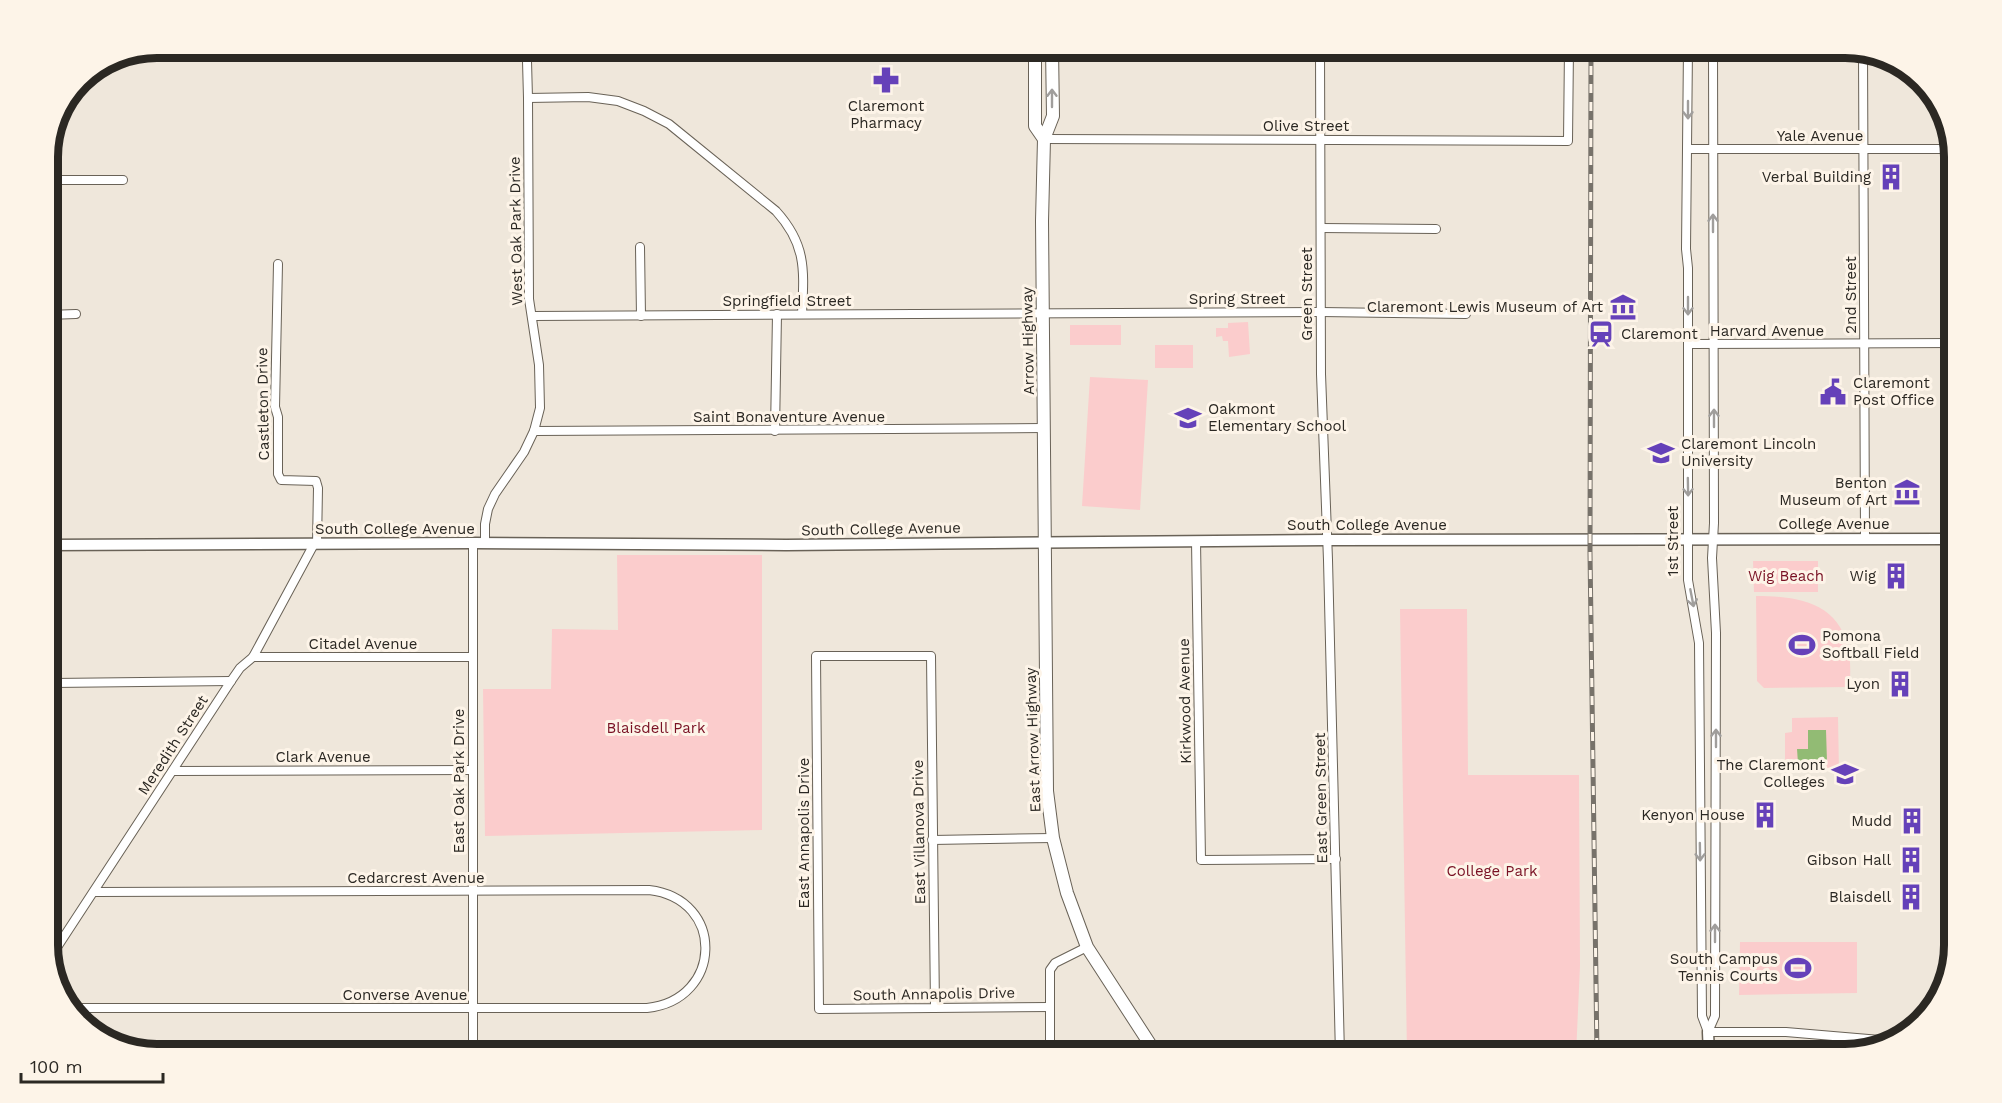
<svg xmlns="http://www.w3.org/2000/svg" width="2002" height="1103" viewBox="0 0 2002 1103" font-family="'Work Sans',sans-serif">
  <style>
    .green { fill: #fbcccc }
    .water { fill: #92bb74 }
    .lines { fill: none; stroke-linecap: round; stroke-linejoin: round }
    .street-casing { stroke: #696257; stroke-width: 10 }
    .secondary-casing { stroke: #696257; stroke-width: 13 }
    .primary-casing { stroke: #696257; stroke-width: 14 }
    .street { stroke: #fff; stroke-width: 8 }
    .secondary { stroke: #fff; stroke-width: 10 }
    .primary { stroke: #fff; stroke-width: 12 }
    .rail-casing { stroke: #77726a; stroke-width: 5 }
    .rail { stroke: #fdf4e8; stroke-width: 3; stroke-dasharray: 9; stroke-linecap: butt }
    .oneway { stroke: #a09e9c }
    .labels { text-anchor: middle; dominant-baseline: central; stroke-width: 6; stroke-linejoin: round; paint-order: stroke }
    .poi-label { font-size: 15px; fill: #2b2823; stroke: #fdf4e8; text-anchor: end }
    .street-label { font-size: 15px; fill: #2b2823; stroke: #fdf4e8 }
    .park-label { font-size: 15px; fill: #791124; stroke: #fdf4e8 }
    .rim { fill: none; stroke: #2b2823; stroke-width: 8 }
  </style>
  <rect width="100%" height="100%" fill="#efe7db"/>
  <g class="green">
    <polygon points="1248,322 1250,354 1229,357 1228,341 1223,341 1222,336 1216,337 1216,328 1228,328 1228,323"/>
    <rect x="1070" y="325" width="51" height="20"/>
    <rect x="1155" y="345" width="38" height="23"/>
    <polygon points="1090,377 1148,380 1140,510 1082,506"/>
    <polygon points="617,555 762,555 762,830 485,836 483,689 551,689 552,629 618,630"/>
    <polygon points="1753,561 1818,561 1818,592 1754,592"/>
    <path d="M1756,596c43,0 86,7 93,58 2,11 1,22 1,33l-86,1 -7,-7z"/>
    <polygon points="1400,609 1467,609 1468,775 1579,775 1580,966 1576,1055 1407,1055"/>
    <polygon points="1838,717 1839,771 1785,771 1785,733 1792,732 1792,718"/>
    <polygon points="1740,942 1857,942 1857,993 1739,995"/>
  </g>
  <polygon class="water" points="1808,730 1826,730 1827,762 1798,763 1797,749 1808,749"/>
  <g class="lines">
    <g class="street-casing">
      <g id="street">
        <polyline points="1320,48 1321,374 1328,560 1340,1055"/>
        <polyline points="1688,48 1686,249 1688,268 1688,580 1699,643 1702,1016 1708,1032"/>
        <polyline points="1863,52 1865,539"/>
        <path d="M528,98l60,-1 30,4 26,10 25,13 107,87c31,34 28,60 26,103"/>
        <polyline points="1044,139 1568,141 1569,48"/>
        <polyline points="1688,149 1953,149"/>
        <polyline points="48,180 123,180"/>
        <polyline points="1321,228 1436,229"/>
        <polyline points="640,247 641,316"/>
        <polyline points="278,264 275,407 278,417 278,474 281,480 316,481 318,488 317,544"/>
        <polyline points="48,315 76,314"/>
        <polyline points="532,316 1321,312 1466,314"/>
        <polyline points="1688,344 1954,343"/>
        <polyline points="534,431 1044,428"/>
        <polyline points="775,431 777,314"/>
        <polyline points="1196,541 1201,860 1336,859"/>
        <polyline points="473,543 473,1055"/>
        <polyline points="485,543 485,524 488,509 495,494 524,452 534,431 540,408 539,365 529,299 528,98 527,61 522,48"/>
        <polyline points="253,657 472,657"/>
        <polyline points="173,771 473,770"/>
        <polyline points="932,840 1053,838"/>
        <polyline points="54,951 53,683 231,681"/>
        <polyline points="50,958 231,681 240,668 253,657 314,544"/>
        <path d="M68,1008h579c76,-8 79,-109 2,-118l-555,2"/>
        <polyline points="935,1008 931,656 816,656 819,1009 1050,1007"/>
        <polyline points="1708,1032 1715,1016 1716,633 1712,558 1714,523 1713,48"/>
        <polyline points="1708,1032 1786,1032 1892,1041"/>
        <polyline points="1050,1055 1050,970 1055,963 1087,947"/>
      </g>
    </g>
    <g class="secondary-casing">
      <g id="secondary">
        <polyline points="48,545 473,543 786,545 1327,540 1954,539"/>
        <polyline points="1708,1032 1709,1055"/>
      </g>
    </g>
    <g class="primary-casing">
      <g id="primary">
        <polyline points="1035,48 1035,126 1044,139"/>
        <polyline points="1052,48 1053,116 1044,139 1042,221 1047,791 1053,838 1067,893 1087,947 1157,1055"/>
      </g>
    </g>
    <use href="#street" class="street"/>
    <use href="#secondary" class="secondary"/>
    <use href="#primary" class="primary"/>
    <g class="rail-casing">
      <polyline id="rail" points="1591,48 1590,553 1597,1055"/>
    </g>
    <use href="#rail" class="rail"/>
  </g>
  <defs><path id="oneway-shaft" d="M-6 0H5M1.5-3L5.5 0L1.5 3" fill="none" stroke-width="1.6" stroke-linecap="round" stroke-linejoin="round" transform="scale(1.5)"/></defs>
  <g class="oneway">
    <use href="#oneway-shaft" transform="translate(1052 98) rotate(-90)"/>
    <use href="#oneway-shaft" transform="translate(1688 110) rotate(90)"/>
    <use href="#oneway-shaft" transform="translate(1713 223) rotate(-90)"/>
    <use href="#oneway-shaft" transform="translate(1688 306) rotate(90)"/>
    <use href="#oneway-shaft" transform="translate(1714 418) rotate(-90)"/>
    <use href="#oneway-shaft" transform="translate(1688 487) rotate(89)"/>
    <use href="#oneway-shaft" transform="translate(1692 598) rotate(79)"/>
    <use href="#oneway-shaft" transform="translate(1716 738) rotate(-90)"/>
    <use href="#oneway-shaft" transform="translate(1700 852) rotate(89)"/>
    <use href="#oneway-shaft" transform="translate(1715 933) rotate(-90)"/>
  </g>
  <defs>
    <g id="pharmacy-bare" transform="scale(2.07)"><path d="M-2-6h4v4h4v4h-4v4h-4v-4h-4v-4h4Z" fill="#6541b9" stroke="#fdf4e8" stroke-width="2.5" paint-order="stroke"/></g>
    <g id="building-bare" transform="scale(2.07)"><path d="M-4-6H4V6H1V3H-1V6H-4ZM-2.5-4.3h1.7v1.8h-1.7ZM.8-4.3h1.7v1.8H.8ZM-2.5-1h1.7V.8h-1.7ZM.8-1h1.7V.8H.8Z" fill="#6541b9" stroke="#fdf4e8" stroke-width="2.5" paint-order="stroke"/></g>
    <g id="museum-bare" transform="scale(2.07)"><path d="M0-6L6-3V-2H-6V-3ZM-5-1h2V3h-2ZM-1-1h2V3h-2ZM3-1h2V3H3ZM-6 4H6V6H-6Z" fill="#6541b9" stroke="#fdf4e8" stroke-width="2.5" paint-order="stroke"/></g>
    <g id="station-bare" transform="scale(2.07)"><path d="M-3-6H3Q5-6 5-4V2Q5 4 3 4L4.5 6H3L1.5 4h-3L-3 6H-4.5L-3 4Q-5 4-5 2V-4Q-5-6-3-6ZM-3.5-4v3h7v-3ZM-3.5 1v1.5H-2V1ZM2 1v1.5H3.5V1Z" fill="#6541b9" stroke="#fdf4e8" stroke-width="2.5" paint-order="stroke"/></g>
    <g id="civic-bare" transform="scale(2.07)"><path d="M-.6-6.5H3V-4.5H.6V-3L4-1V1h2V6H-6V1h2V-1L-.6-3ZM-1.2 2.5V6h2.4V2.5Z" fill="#6541b9" stroke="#fdf4e8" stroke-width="2.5" paint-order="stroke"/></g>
    <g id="school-bare" transform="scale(2.07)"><path d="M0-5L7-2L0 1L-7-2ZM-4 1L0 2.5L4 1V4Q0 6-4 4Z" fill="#6541b9" stroke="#fdf4e8" stroke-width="2.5" paint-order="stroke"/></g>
    <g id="university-bare" transform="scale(2.07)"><path d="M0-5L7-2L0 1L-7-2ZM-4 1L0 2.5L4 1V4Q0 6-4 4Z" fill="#6541b9" stroke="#fdf4e8" stroke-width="2.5" paint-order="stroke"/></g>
    <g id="stadium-bare" transform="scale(2.07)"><path d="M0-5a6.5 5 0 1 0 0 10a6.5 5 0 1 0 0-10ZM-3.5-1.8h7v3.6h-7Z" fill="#6541b9" stroke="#fdf4e8" stroke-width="2.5" paint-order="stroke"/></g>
  </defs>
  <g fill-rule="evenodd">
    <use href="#pharmacy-bare" x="886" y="80"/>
    <use href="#building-bare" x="1891" y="177"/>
    <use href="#museum-bare" x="1623" y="307"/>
    <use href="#station-bare" x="1601" y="334"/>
    <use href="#civic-bare" x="1833" y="392"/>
    <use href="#school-bare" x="1188" y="418"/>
    <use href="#university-bare" x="1661" y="453"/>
    <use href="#museum-bare" x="1907" y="492"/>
    <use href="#building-bare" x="1896" y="576"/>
    <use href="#stadium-bare" x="1802" y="645"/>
    <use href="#building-bare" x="1900" y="684"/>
    <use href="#university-bare" x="1845" y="774"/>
    <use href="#building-bare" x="1765" y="815"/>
    <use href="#building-bare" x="1912" y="821"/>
    <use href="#building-bare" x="1911" y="860"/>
    <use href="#building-bare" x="1911" y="897"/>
    <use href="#stadium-bare" x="1798" y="968"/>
  </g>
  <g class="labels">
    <g class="poi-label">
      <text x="886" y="106" text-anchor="middle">Claremont<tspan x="886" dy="17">Pharmacy</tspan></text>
      <text x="1871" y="177">Verbal Building</text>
      <text x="1603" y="307">Claremont Lewis Museum of Art</text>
      <text x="1621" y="334" text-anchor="start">Claremont</text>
      <text x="1853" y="383" text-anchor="start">Claremont<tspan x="1853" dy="17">Post Office</tspan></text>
      <text x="1208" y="409" text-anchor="start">Oakmont<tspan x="1208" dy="17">Elementary School</tspan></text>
      <text x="1681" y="444" text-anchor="start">Claremont Lincoln<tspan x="1681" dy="17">University</tspan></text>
      <text x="1887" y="483">Benton<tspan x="1887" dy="17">Museum of Art</tspan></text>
      <text x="1876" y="576">Wig</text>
      <text x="1822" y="636" text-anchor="start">Pomona<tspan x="1822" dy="17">Softball Field</tspan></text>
      <text x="1880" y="684">Lyon</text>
      <text x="1825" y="765">The Claremont<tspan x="1825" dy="17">Colleges</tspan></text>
      <text x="1745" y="815">Kenyon House</text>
      <text x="1892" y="821">Mudd</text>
      <text x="1891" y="860">Gibson Hall</text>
      <text x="1891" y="897">Blaisdell</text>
      <text x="1778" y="959">South Campus<tspan x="1778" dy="17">Tennis Courts</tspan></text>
    </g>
    <g class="street-label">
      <text x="1306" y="126">Olive Street</text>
      <text x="1820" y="136">Yale Avenue</text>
      <text transform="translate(516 231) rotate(-91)">West Oak Park Drive</text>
      <text transform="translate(1307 294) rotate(-90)">Green Street</text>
      <text transform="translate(1851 295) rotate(-90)">2nd Street</text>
      <text x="1237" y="299">Spring Street</text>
      <text x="787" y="301">Springfield Street</text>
      <text x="1767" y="331">Harvard Avenue</text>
      <text transform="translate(1028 341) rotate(-91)">Arrow Highway</text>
      <text transform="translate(263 404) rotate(-91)">Castleton Drive</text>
      <text x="789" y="417">Saint Bonaventure Avenue</text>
      <text x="1834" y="524">College Avenue</text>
      <text x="1367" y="525">South College Avenue</text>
      <text x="395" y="529">South College Avenue</text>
      <text transform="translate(881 529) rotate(-1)">South College Avenue</text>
      <text transform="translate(1673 541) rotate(-90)">1st Street</text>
      <text x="363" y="644">Citadel Avenue</text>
      <text transform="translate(1185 701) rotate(-91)">Kirkwood Avenue</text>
      <text transform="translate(1033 740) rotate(-92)">East Arrow Highway</text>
      <text transform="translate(173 745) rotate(-57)">Meredith Street</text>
      <text x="323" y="757">Clark Avenue</text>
      <text transform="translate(459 781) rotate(-90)">East Oak Park Drive</text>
      <text transform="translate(1321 798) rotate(-91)">East Green Street</text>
      <text transform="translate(919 832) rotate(-91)">East Villanova Drive</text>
      <text transform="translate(804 833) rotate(-90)">East Annapolis Drive</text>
      <text x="416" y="878">Cedarcrest Avenue</text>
      <text transform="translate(934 994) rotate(-1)">South Annapolis Drive</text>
      <text x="405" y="995">Converse Avenue</text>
    </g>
    <g class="park-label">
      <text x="1786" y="576">Wig Beach</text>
      <text x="656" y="728">Blaisdell Park</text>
      <text x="1492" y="871">College Park</text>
    </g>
  </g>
  <path d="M0 0H2002V1103H0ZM157 58H1845A99 99 0 0 1 1944 157V945A99 99 0 0 1 1845 1044H157A99 99 0 0 1 58 945V157A99 99 0 0 1 157 58Z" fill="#fdf4e8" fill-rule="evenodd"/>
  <path class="rim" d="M157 58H1845A99 99 0 0 1 1944 157V945A99 99 0 0 1 1845 1044H157A99 99 0 0 1 58 945V157A99 99 0 0 1 157 58Z"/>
  <path d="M21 1073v9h142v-9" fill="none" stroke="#2b2823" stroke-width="3"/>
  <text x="30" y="1073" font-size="18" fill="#2b2823" stroke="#fdf4e8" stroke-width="4.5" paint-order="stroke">100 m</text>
</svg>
